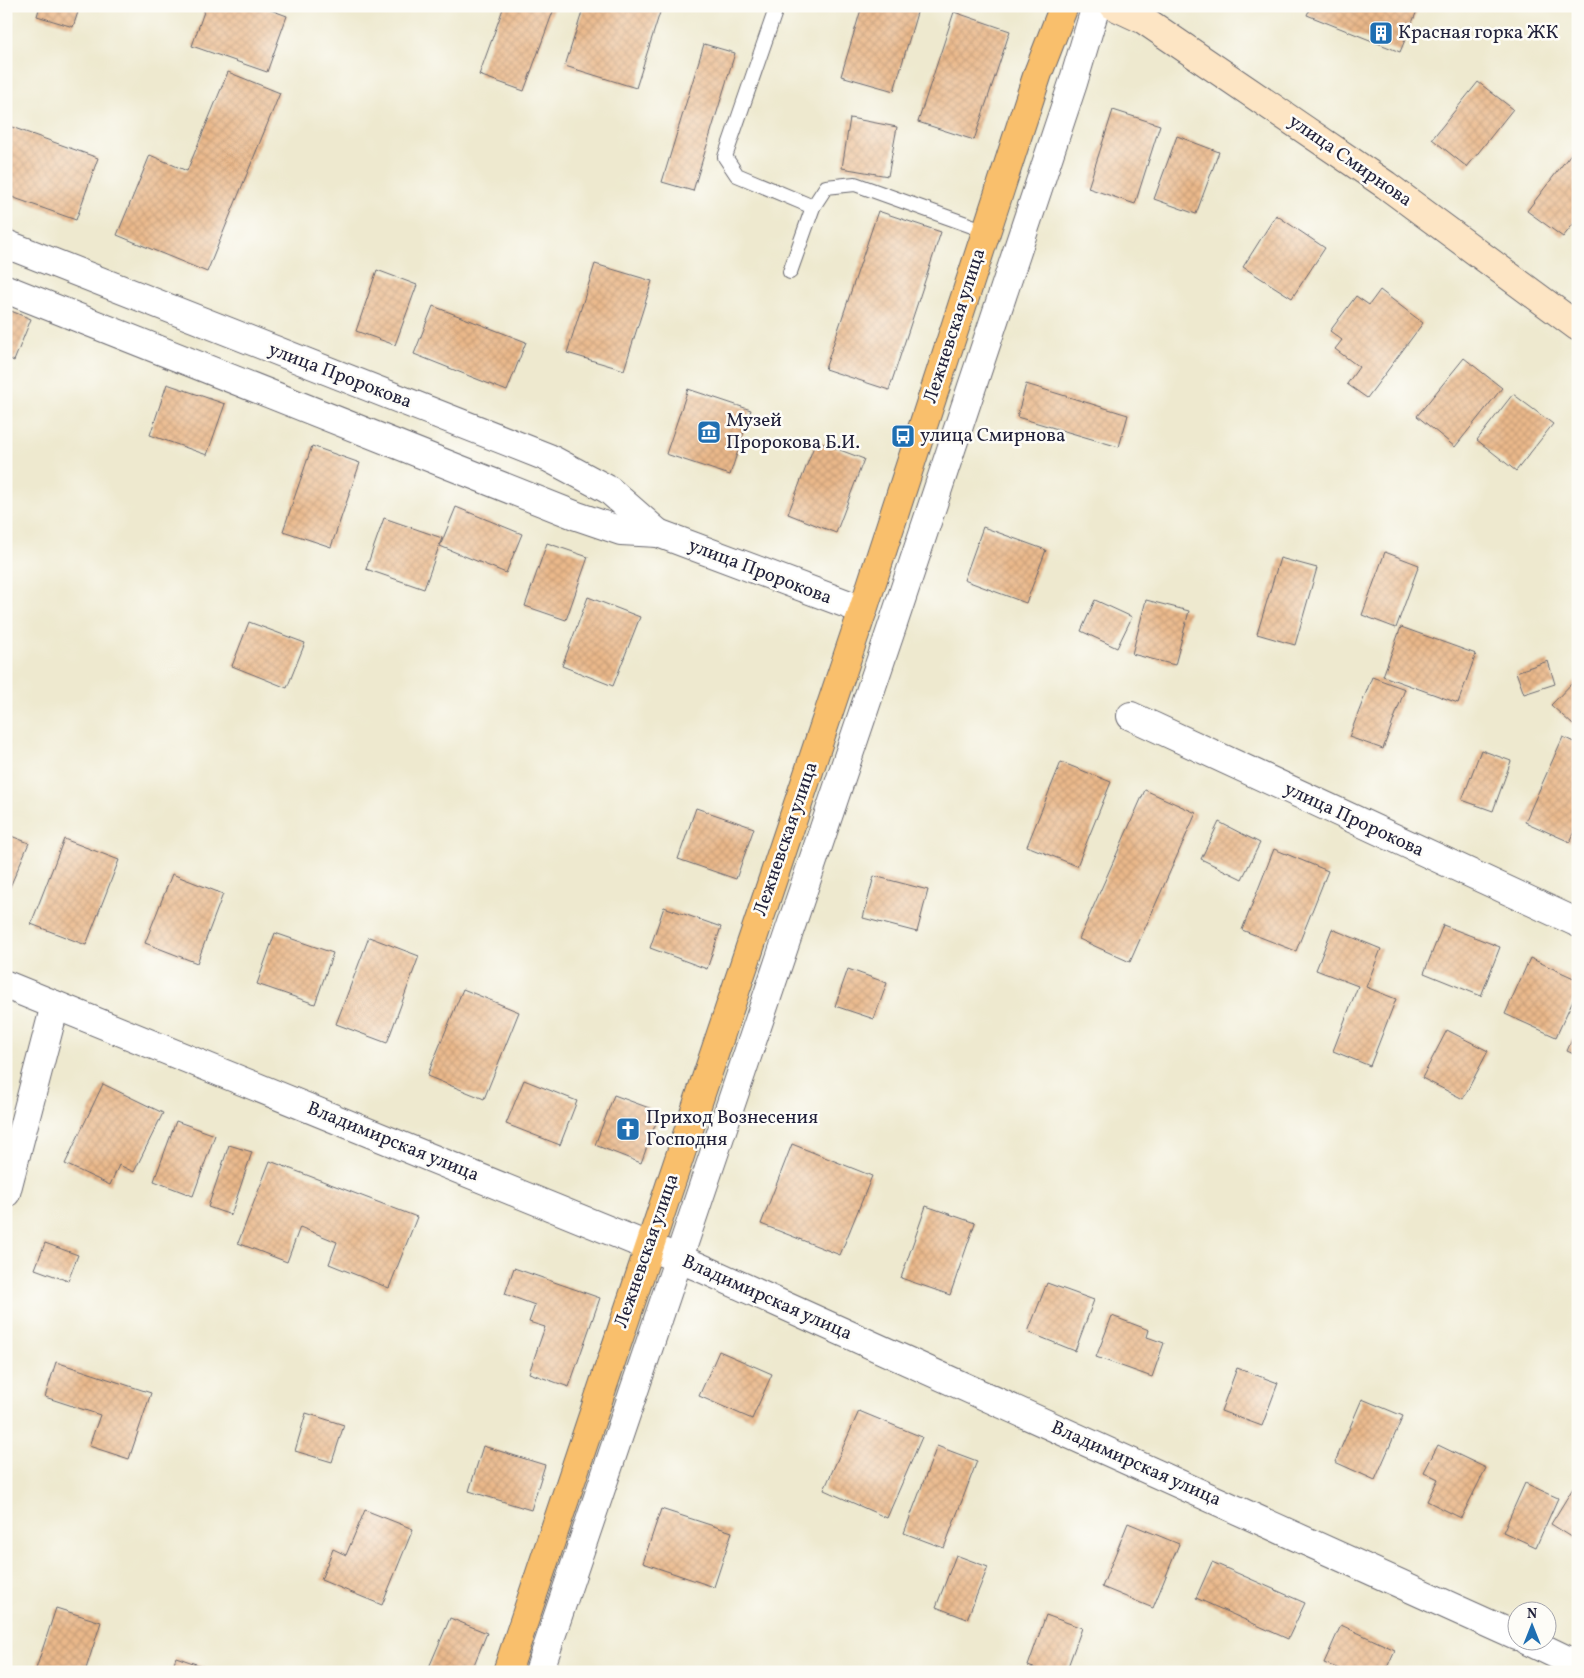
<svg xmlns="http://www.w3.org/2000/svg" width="1584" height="1678" viewBox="0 0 1584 1678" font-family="Vollkorn,serif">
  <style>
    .building { fill: url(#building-cross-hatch) }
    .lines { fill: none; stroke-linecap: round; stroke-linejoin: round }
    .service-casing { stroke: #69686f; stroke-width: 16 }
    .minor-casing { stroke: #69686f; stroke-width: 30 }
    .secondary-casing { stroke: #69686f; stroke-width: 30 }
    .trunk-casing { stroke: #69686f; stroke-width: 30 }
    .service { stroke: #fff; stroke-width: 14 }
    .minor { stroke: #fff; stroke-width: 28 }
    .secondary { stroke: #fde5c4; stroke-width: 28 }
    .trunk { stroke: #f9bf6c; stroke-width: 28 }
    .labels { text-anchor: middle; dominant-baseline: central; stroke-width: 5; stroke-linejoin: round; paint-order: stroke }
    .poi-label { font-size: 19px; fill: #22223b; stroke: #fdfcf7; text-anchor: start }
    .street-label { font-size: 19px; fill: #22223b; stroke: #fdfcf7 }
  </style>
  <defs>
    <pattern id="building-cross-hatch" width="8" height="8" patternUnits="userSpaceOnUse" patternTransform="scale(1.25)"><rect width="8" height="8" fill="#eab88a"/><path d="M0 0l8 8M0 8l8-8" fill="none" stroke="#c89e78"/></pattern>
  </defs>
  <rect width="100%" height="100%" fill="#fdfcf7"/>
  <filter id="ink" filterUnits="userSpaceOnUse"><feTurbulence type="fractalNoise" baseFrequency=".02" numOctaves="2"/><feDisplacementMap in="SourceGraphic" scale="10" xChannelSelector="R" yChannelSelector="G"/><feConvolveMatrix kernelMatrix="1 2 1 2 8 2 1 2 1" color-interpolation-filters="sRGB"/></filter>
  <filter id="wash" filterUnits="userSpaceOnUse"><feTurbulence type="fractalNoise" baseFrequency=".0096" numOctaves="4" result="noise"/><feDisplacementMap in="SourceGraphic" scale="20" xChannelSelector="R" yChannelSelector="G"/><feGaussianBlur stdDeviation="1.12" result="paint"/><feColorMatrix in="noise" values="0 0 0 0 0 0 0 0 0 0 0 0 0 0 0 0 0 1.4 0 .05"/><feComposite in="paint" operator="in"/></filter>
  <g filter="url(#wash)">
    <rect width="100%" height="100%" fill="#eee9cf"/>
    <g id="blocks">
      <g class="building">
        <polygon points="40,6 80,6 73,27 37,16"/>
        <polygon points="206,6 260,6 287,16 267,72 192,46"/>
        <polygon points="504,6 555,6 524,91 479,75"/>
        <polygon points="584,6 662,6 636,88 565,66"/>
        <polygon points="862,6 919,6 894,91 841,76"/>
        <polygon points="1311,6 1419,6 1400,52 1307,15"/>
        <polygon points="954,12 1010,31 974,140 918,122"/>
        <polygon points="704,44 735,53 693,191 662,182"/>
        <polygon points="228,72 280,93 207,272 117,235 150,155 187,171"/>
        <polygon points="1478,82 1513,109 1467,167 1432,139"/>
        <polygon points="1113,110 1160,125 1135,204 1088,188"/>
        <polygon points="850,118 897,127 888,176 842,168"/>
        <polygon points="6,125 98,158 76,220 6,195"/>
        <polygon points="1177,136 1219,152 1196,214 1154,199"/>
        <polygon points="1573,151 1578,155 1578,218 1563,237 1527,211"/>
        <polygon points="878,211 941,232 889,390 825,369"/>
        <polygon points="1276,215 1325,248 1292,298 1243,267"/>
        <polygon points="595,264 652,281 624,370 567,353"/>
        <polygon points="377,270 417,285 395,345 356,331"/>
        <polygon points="1380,290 1423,323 1367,398 1347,384 1359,367 1335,349 1342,340 1330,331 1356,296 1369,305"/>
        <polygon points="433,306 526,342 507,391 414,354"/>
        <polygon points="6,309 31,319 14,361 6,357"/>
        <polygon points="1464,358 1502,388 1455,447 1417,416"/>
        <polygon points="167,384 225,404 207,455 150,435"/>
        <polygon points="1026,384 1128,415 1119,447 1017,417"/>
        <polygon points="688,389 751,410 730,475 666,454"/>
        <polygon points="1513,394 1553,424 1516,471 1477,440"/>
        <polygon points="816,441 864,459 836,533 788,514"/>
        <polygon points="312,446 360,463 331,547 283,531"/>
        <polygon points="456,507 522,534 506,573 440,546"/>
        <polygon points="384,518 442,538 424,589 366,569"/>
        <polygon points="983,527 1046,550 1026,603 964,580"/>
        <polygon points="547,543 588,557 566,620 525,606"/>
        <polygon points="1385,552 1419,565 1396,628 1362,615"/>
        <polygon points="1280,558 1317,568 1295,645 1257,634"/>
        <polygon points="588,597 640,617 613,686 562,666"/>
        <polygon points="1095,600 1132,617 1117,648 1081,631"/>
        <polygon points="1146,600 1189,611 1175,665 1132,654"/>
        <polygon points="249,622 305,643 287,688 232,666"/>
        <polygon points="1401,627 1476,654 1458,703 1383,676"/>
        <polygon points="1548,661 1555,684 1524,694 1516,672"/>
        <polygon points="1372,677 1405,689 1383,749 1349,737"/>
        <polygon points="1578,677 1578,720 1573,725 1551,705"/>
        <polygon points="1563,737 1578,744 1578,825 1570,842 1525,822"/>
        <polygon points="1481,750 1511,761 1493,811 1462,800"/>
        <polygon points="1061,762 1111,782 1077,866 1027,846"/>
        <polygon points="1145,790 1196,813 1130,962 1079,939"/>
        <polygon points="696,808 754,828 736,879 678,859"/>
        <polygon points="1219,822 1260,843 1242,879 1201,859"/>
        <polygon points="6,834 29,843 6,896"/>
        <polygon points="64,839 119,860 86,945 31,924"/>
        <polygon points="1274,849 1328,871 1296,951 1242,930"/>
        <polygon points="172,874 223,894 197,963 145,943"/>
        <polygon points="874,876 928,890 917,932 863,918"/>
        <polygon points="664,907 721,927 707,969 650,948"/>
        <polygon points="1443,925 1500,947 1481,996 1424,973"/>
        <polygon points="1332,929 1381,949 1366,987 1396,999 1370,1066 1333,1051 1358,986 1316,970"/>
        <polygon points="275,933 333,953 315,1004 257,984"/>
        <polygon points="369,937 419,956 387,1043 336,1024"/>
        <polygon points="1530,958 1578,980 1578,989 1556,1037 1505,1014"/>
        <polygon points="848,969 887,983 874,1019 835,1006"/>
        <polygon points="463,989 519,1012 484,1099 427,1076"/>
        <polygon points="1578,1026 1578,1056 1567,1051"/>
        <polygon points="1447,1030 1488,1051 1463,1099 1422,1078"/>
        <polygon points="524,1080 577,1101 560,1145 506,1124"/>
        <polygon points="103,1084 163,1113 134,1172 119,1165 110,1185 65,1164"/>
        <polygon points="614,1095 660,1112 641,1163 595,1145"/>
        <polygon points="176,1121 215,1135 193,1196 154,1181"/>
        <polygon points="792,1144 872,1176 840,1255 761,1224"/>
        <polygon points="229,1145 252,1152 231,1215 208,1207"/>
        <polygon points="270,1161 417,1217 389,1288 329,1264 337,1242 300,1227 287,1262 238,1243"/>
        <polygon points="926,1206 975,1223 950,1295 901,1278"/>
        <polygon points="45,1243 78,1255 68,1281 35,1269"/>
        <polygon points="514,1268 600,1298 569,1387 529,1373 545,1327 529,1322 535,1305 505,1294"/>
        <polygon points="1047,1283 1094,1300 1075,1351 1028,1332"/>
        <polygon points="1112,1316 1149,1330 1147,1337 1164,1343 1152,1377 1096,1357"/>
        <polygon points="719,1351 772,1374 752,1419 699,1396"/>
        <polygon points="56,1362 151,1393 129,1459 89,1446 100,1415 45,1397"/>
        <polygon points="1237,1368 1278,1383 1262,1426 1221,1411"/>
        <polygon points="1362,1399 1403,1416 1375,1480 1335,1462"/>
        <polygon points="859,1411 922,1437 887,1518 824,1490"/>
        <polygon points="306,1413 344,1425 332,1462 295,1451"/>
        <polygon points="1438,1445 1486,1468 1461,1518 1427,1501 1438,1479 1424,1472"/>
        <polygon points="483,1446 545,1465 531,1510 469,1491"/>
        <polygon points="937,1446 977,1461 944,1548 904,1533"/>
        <polygon points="1578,1480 1578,1541 1551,1524"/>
        <polygon points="1525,1483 1558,1498 1536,1547 1503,1532"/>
        <polygon points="661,1509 732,1532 714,1587 643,1563"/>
        <polygon points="365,1510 413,1529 382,1605 321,1580 333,1549 346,1555"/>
        <polygon points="1128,1523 1179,1544 1153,1608 1102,1587"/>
        <polygon points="956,1555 988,1567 967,1619 936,1607"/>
        <polygon points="1212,1562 1305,1603 1288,1639 1196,1598"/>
        <polygon points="56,1608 101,1622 85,1672 35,1672"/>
        <polygon points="1046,1615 1082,1628 1066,1672 1045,1672 1028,1666"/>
        <polygon points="450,1618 487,1633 471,1672 427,1672"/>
        <polygon points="1341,1625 1395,1650 1385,1672 1338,1672 1339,1669 1324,1663"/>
        <polygon points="176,1657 216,1671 216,1672 171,1672"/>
      </g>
    </g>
  </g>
  <g filter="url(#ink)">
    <use href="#blocks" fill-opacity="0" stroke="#69686f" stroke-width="1"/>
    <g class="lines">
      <g class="service-casing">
        <g id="service">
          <polyline points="777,6 725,157 737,175 813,207"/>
          <polyline points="790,272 813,207 826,187 855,184 986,231"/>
        </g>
      </g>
      <g class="minor-casing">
        <g id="minor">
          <polyline points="6,244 549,458 609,490 658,533"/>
          <polyline points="6,289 577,516 621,531 658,533 863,610"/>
          <polyline points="1131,716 1578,923"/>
          <polyline points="6,985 699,1267 1516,1636"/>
          <polyline points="6,1193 55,1005"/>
          <polyline points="1526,1640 1578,1665"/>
          <polyline points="539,1672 893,624 1073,83 1096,6"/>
        </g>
      </g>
      <g class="secondary-casing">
        <polyline id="secondary" points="1114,6 1144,20 1386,185 1578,327"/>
      </g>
      <g class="trunk-casing">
        <polyline id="trunk" points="507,1672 863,610 1038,73 1064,6"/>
      </g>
      <use href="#service" class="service"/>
      <use href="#minor" class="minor"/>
      <use href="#secondary" class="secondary"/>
      <use href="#trunk" class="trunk"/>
    </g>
  </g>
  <defs>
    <g id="building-square" transform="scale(1.25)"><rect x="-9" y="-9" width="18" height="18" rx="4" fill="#1f6fb2" stroke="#fdfcf7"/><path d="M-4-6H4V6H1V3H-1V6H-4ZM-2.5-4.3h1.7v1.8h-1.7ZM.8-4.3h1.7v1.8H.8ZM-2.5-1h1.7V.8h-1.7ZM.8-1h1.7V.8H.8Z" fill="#fff"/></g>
    <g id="museum-square" transform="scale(1.25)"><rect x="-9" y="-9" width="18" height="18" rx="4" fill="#1f6fb2" stroke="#fdfcf7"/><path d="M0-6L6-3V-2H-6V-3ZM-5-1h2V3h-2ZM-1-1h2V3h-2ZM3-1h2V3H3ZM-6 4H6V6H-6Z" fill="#fff"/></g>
    <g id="bus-square" transform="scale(1.25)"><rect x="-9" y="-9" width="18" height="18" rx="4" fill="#1f6fb2" stroke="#fdfcf7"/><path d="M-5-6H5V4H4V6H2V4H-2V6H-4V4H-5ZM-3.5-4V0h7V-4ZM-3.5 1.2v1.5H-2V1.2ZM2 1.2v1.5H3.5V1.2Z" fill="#fff"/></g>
    <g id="church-square" transform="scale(1.25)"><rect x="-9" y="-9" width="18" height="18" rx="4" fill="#1f6fb2" stroke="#fdfcf7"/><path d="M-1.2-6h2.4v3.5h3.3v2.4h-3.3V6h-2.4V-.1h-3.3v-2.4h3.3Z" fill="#fff"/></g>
  </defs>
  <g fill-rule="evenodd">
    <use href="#building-square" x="1381" y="33"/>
    <use href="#museum-square" x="709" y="432"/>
    <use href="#bus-square" x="903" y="436"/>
    <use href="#church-square" x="628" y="1129"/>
  </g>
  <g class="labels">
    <g class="poi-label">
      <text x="1398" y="33">Красная горка ЖК</text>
      <text x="726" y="421">Музей<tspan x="726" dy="22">Пророкова Б.И.</tspan></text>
      <text x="920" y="436">улица Смирнова</text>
      <text x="646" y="1118">Приход Вознесения<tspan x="646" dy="22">Господня</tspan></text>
    </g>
    <g class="street-label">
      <text transform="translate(1350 161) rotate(35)">улица Смирнова</text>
      <text transform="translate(955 326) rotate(-72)">Лежневская улица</text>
      <text transform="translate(340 376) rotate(21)">улица Пророкова</text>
      <text transform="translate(760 572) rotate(21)">улица Пророкова</text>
      <text transform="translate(1354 820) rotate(25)">улица Пророкова</text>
      <text transform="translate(786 839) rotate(-71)">Лежневская улица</text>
      <text transform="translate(393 1142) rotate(22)">Владимирская улица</text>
      <text transform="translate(647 1251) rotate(-71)">Лежневская улица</text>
      <text transform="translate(767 1298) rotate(24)">Владимирская улица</text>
      <text transform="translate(1136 1464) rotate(24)">Владимирская улица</text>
    </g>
  </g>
  <rect width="1584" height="1678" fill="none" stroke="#fdfcf7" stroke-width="25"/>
  <g transform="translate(1532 1626)"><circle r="24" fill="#fdfcf7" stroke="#a5a5ac"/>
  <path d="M0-4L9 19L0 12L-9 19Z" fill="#1f6fb2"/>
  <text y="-8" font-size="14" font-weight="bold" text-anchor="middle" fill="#22223b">N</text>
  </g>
</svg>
